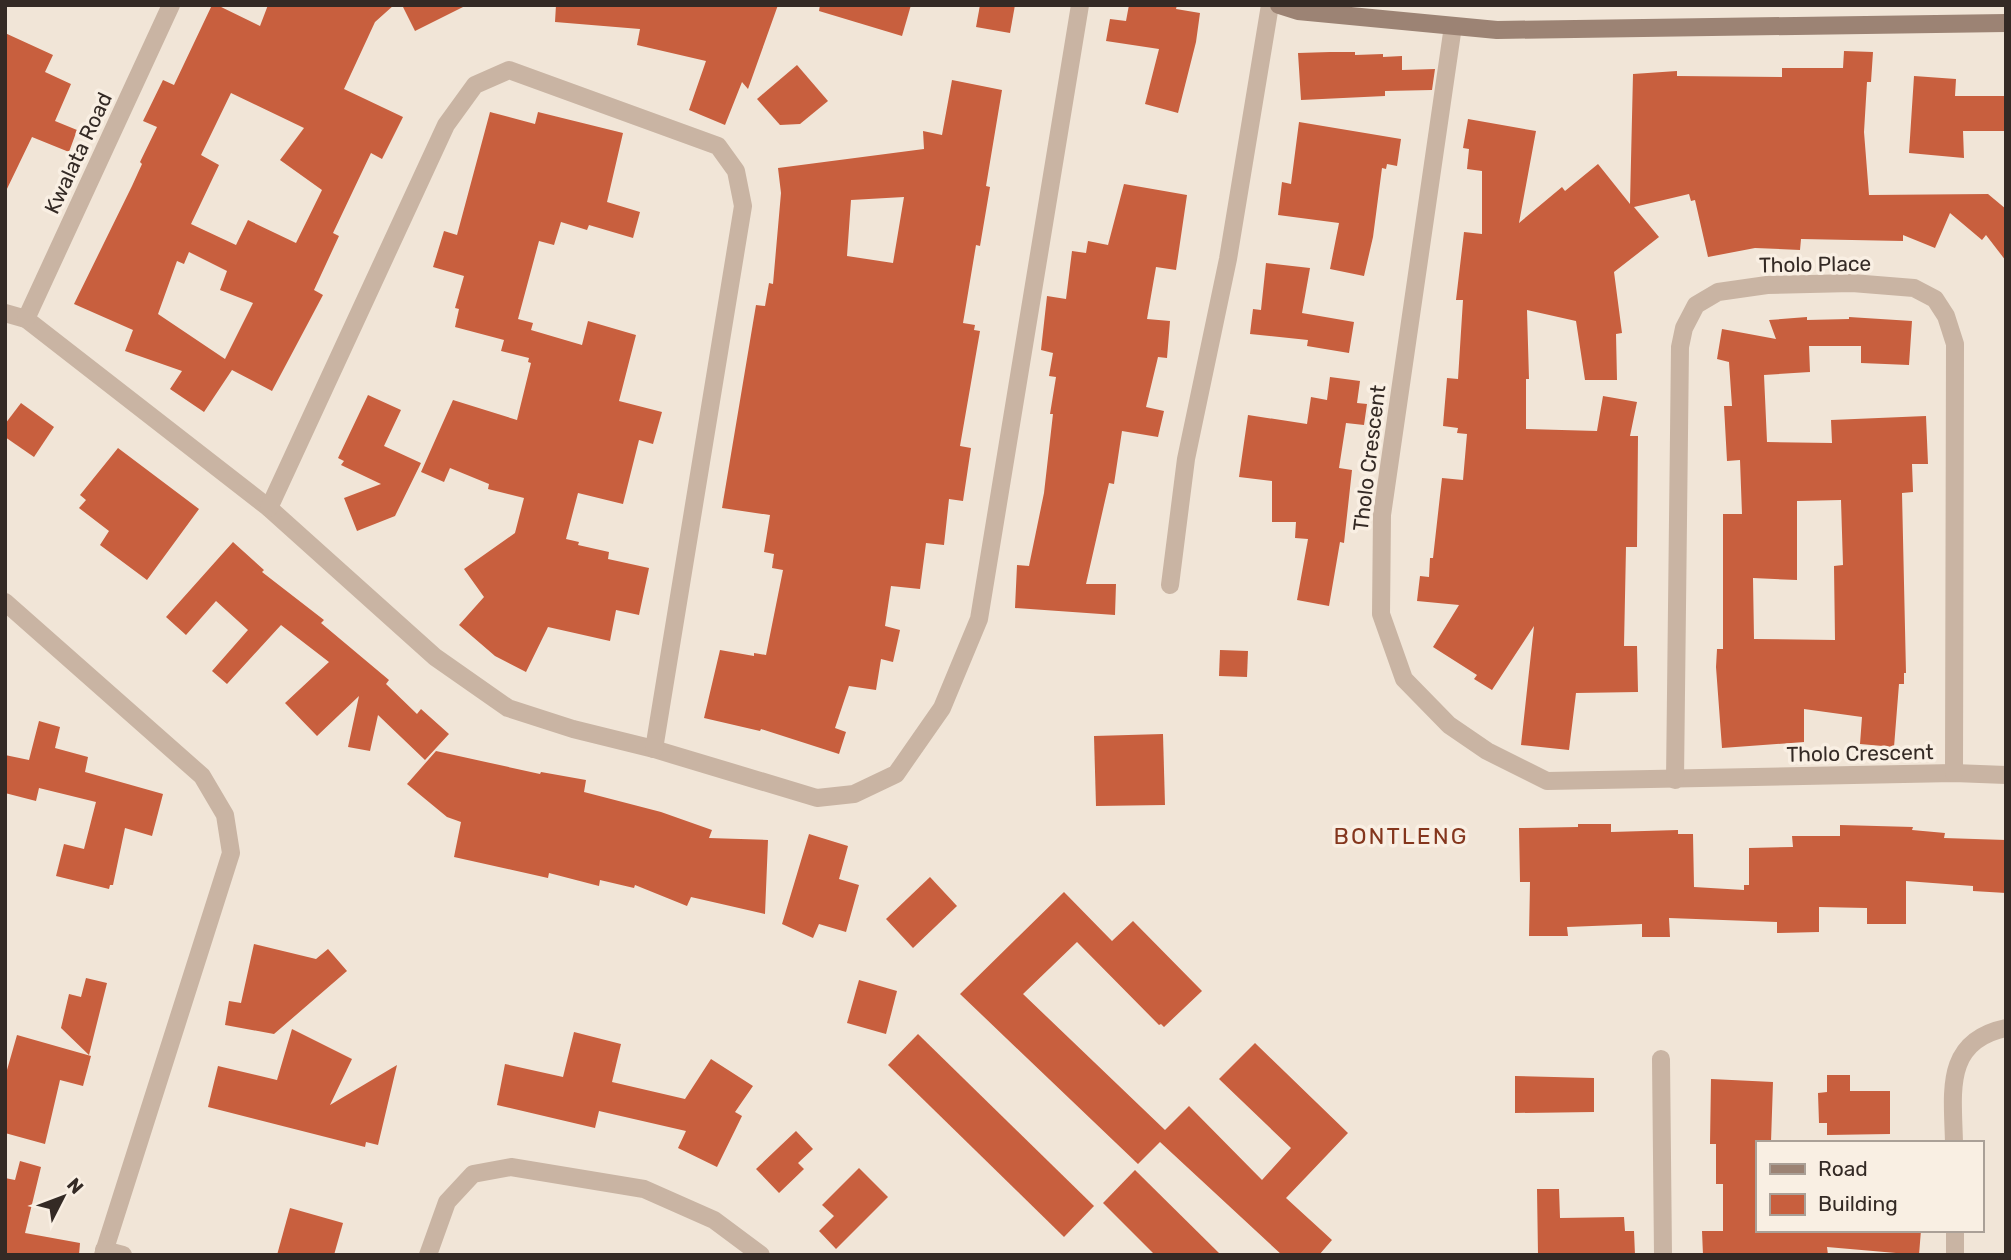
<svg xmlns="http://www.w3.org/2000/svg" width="2011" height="1260" viewBox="0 0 2011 1260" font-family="Rubik,sans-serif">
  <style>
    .building { fill: #c85f3e; fill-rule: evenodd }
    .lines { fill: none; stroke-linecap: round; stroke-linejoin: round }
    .street { stroke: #c9b4a3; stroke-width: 18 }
    .secondary { stroke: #9c8374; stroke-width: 18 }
    .labels { text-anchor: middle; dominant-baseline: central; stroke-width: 7; stroke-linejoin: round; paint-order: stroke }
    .street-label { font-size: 21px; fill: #342a25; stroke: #f9efe3 }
    .neighbourhood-label { font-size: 23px; letter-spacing: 2px; fill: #84361d; stroke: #f9efe3 }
  </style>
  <rect width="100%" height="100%" fill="#f1e5d7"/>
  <g class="building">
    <path d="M212,5h5l43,21 8,-21h126l-19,17 -31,67 59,28 -21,42 -11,-6 -38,80 6,3 -25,54 9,5 -51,96 -40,-21 -28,42 -34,-23 12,-18 -57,-20 8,-21 -59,-26 58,-118 10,-22 -2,-2 17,-35 -14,-6 20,-41 11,5zM231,93l73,35 -24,32 42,30 -26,53 -48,-23 -12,25 -45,-21 28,-59 -18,-10zM189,252l38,19 -7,19 33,13 -28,56 -67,-45 19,-53 7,3z"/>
    <polygon points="402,5 467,5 415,31"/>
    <polygon points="556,5 778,5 748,89 742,82 725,125 689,110 706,61 637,45 640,29 555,22"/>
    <polygon points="820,5 911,5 902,36 819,11"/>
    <polygon points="980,5 1015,5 1010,33 976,27"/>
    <polygon points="1129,5 1177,5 1176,9 1200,13 1196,42 1178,113 1145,104 1159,49 1106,41 1110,19 1126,21"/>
    <polygon points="5,33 53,55 45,72 71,84 55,121 77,130 69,152 32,137 5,193"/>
    <polygon points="1844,51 1873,52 1871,82 1867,82 1864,132 1869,195 1988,194 2006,209 2006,261 1986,235 1982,240 1950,213 1935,248 1903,235 1903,241 1801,239 1800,250 1755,248 1708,257 1695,200 1691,201 1689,194 1634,207 1659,237 1614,272 1622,333 1616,334 1617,380 1585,380 1576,321 1527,310 1529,379 1526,379 1526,429 1597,431 1603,396 1637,402 1630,436 1638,436 1637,547 1626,547 1624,646 1637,646 1638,692 1576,693 1569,750 1521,745 1534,626 1492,690 1474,679 1477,675 1433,647 1459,605 1417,601 1420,576 1429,577 1430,558 1433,558 1442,478 1463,480 1467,434 1457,433 1458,428 1443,426 1447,378 1458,379 1463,300 1456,300 1464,232 1482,234 1482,171 1467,169 1469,149 1463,148 1468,119 1536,131 1519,223 1562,187 1565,191 1598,164 1630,204 1633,74 1677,71 1677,76 1782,77 1782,68 1843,68"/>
    <polygon points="1330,52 1355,52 1355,55 1383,54 1383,57 1402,56 1402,70 1435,69 1432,90 1385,91 1385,96 1301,100 1298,53"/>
    <polygon points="797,65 828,101 800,124 780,125 757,99"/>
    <polygon points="1914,76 1956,79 1955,96 2006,96 2006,131 1963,131 1964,158 1909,153"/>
    <path d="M952,80l50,10 -16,96 4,1 -10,59 -4,-1 -13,78 12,2 -1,5 6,1 -20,115 11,2 -8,53 -14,-2 -5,46 -18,-2 -6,46 -29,-3 -6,40 15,4 -7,32 -12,-3 -5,31 -27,-4 -14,42 11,4 -7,22 -78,-25 -1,2 -56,-13 16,-68 34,6v-3l12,2 17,-85 -11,-2 2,-14 -10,-2 6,-37 -48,-7 34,-203 9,1 4,-23 4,1 8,-91 -3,-25 146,-19 -1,-18 19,4zM904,197l-11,66 -46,-7 4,-56z"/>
    <polygon points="490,112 535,124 538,112 623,133 607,202 640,212 633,238 589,225 587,230 561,222 554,245 539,241 518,319 533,323 531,330 582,345 588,321 636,335 619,401 662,412 653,444 639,440 623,504 578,493 566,539 579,542 578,545 609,552 608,559 649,568 639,615 616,610 610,641 548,627 526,672 495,656 459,625 484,597 464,569 515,533 524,498 488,489 489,484 450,468 444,482 421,472 453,400 517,420 531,363 528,362 529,358 501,351 504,340 455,327 459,309 455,308 464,276 433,267 444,231 457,235"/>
    <polygon points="1299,122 1401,139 1397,166 1387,164 1386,169 1382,168 1373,237 1364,276 1330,269 1339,223 1278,215 1282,182 1291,184"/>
    <polygon points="1124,184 1187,195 1176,270 1156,267 1147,319 1170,321 1167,358 1158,357 1146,407 1164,411 1158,437 1122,431 1114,484 1109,483 1086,584 1116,584 1115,615 1015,608 1017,565 1029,566 1044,493 1053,414 1050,414 1056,377 1049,376 1053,353 1041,350 1047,296 1066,299 1072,251 1086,253 1088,241 1108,245"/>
    <polygon points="1266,263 1310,268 1302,313 1354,322 1349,353 1307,346 1308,340 1250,334 1253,309 1261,310"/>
    <path d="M1807,317v3l42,-1v-2l63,4 -3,44 -48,-2v-17h-52l1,26 -46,3 3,67 65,1 -1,-23 95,-4 2,48h-16l1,28 -11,1 4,180h-2v11h-5l-5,63 -34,-3 2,-27 -58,-8v33l-82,6 -6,-81 1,-18h6v-135h19l-2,-54 -13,1 -3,-55h8l-3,-44 -12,-3 5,-30 54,10 -7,-19zM1841,500l2,65 -9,1 1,74 -81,-1 -1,-61 44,2v-79z"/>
    <polygon points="1330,377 1360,381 1357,403 1367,404 1364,425 1346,423 1339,468 1352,470 1344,543 1340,542 1329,606 1297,600 1308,539 1295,538 1296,522 1272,522 1272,481 1239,477 1248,415 1307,424 1311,397 1327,400"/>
    <polygon points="368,395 401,410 384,446 421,463 395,516 357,531 344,498 381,484 341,465 344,461 338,458"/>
    <polygon points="21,403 54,427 34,457 5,437 5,424"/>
    <polygon points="118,448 199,509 147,580 100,545 109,531 79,508 86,500 80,495"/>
    <polygon points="233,542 264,570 262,572 324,620 321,623 389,680 386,684 417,714 421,709 449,734 425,760 378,715 370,751 348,747 359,696 317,736 285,703 329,662 281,625 227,684 212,671 248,630 216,601 186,635 166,617"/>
    <polygon points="1220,650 1248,651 1247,677 1219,676"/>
    <polygon points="39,721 60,727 55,748 88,757 85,772 163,794 152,836 125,828 113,885 110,885 109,889 56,876 64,844 84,849 96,802 39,788 36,801 5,793 5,755 29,760"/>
    <polygon points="1163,734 1165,805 1096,806 1094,736"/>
    <polygon points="436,751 540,774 541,772 586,780 584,792 661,812 712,830 709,838 768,840 765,914 691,897 687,906 635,885 634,888 600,880 599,886 549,873 548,878 454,857 461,822 447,817 407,784"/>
    <polygon points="1578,824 1611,824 1611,832 1678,830 1678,834 1693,834 1694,887 1744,890 1744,885 1749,885 1749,848 1793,847 1792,836 1840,836 1840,825 1913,827 1912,830 1945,833 1944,838 2006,840 2006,893 1973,891 1973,886 1906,881 1906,924 1867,924 1867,908 1819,907 1819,932 1777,933 1777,922 1669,918 1670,937 1642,937 1642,924 1567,927 1568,936 1529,936 1530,882 1520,882 1519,828 1578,827"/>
    <polygon points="809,834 848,846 839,879 859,885 846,932 819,924 813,938 782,924"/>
    <polygon points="930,877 957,906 913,948 886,919"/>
    <polygon points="1064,892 1112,941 1133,921 1202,991 1164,1027 1161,1024 1159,1025 1077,942 1023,994 1165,1130 1189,1106 1262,1180 1291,1148 1219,1079 1255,1043 1348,1133 1286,1198 1332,1240 1319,1255 1282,1255 1160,1142 1138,1164 960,994"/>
    <polygon points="254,944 316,959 328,949 347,971 274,1034 225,1025 229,1001 241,1003"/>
    <polygon points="86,978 107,983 89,1055 61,1028 69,994 81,997"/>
    <polygon points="859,980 897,991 886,1034 847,1023"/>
    <polygon points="292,1029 352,1059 330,1105 397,1065 378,1145 366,1142 365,1147 208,1107 218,1066 277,1080"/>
    <polygon points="574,1032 621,1044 612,1082 685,1099 711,1059 753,1086 735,1112 742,1116 717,1167 678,1148 686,1131 599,1111 595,1128 497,1105 505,1064 563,1077"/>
    <polygon points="918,1034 1094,1206 1064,1237 888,1065"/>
    <polygon points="17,1035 91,1056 83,1086 60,1080 45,1144 5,1133 5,1077"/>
    <polygon points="1827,1075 1850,1075 1850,1091 1890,1091 1890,1134 1827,1135 1827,1123 1819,1123 1818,1093 1827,1092"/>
    <polygon points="1515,1076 1594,1078 1594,1112 1515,1113"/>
    <polygon points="1711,1079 1773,1082 1771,1142 1757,1142 1757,1230 1921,1230 1919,1255 1827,1247 1828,1255 1703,1255 1702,1231 1723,1231 1723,1184 1716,1184 1716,1144 1710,1144"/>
    <polygon points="796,1131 813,1149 798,1163 804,1169 779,1193 756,1169"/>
    <polygon points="20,1161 41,1167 25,1233 80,1243 79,1255 5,1255 5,1178 15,1180"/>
    <polygon points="859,1168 888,1197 836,1249 819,1231 834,1216 822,1205"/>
    <polygon points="1135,1170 1221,1255 1155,1255 1103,1203"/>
    <polygon points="1537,1189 1559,1189 1560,1218 1624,1217 1625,1231 1634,1231 1635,1255 1538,1255"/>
    <polygon points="290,1208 343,1223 334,1255 277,1255"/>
  </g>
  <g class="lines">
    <g class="street">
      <polyline points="1453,26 1382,515 1381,614 1404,679 1449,725 1487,751 1547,781 1954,773 2006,775"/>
      <polyline points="5,313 26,319 269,508 435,657 508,708 573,729 654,749 817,798 854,794 896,774 942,708 979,619 1080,5"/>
      <polyline points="26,319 171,5"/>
      <polyline points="269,508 446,125 475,85 509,70 718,146 736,171 743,206 654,749"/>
      <polyline points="1170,585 1186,459 1228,259 1270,5"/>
      <polyline points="5,602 202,776 225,815 231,853 103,1255"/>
      <polyline points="1675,780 1680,347 1684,328 1696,305 1718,292 1767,285 1852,283 1914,288 1935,299 1946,316 1955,344 1954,773"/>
      <polyline points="1661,1059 1663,1255"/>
      <path d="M1954,1143c-1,-50 -11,-102 52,-115"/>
      <polyline points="1955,1230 1955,1255"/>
      <polyline points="104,1250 123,1255"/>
      <polyline points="428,1255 447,1202 473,1174 511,1167 644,1189 714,1220 761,1255"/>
    </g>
    <polyline class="secondary" points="1279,5 1298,11 1497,30 2006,23"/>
  </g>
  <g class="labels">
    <g class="street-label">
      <text transform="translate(78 153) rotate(-65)">Kwalata Road</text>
      <text transform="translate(1815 264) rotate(-1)">Tholo Place</text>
      <text transform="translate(1369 458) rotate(-83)">Tholo Crescent</text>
      <text transform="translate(1860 753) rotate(-1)">Tholo Crescent</text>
    </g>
    <g class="neighbourhood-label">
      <text x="1401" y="836">BONTLENG</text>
    </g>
  </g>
  <rect width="2011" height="1260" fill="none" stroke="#342a25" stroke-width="14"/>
  <rect x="1756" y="1141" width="228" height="91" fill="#f9efe3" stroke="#aaa097" stroke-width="2"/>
  <rect x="1770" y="1164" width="35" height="10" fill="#9c8374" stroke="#aaa097" stroke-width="2"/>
  <text x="1818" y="1176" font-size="21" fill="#342a25">Road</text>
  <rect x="1770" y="1194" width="35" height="21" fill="#c85f3e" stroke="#aaa097" stroke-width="2"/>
  <text x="1818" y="1211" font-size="21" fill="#342a25">Building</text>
  <g transform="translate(63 1197) rotate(48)" stroke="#f9efe3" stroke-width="5" paint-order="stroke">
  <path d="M0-5L12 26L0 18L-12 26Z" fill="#342a25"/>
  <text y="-10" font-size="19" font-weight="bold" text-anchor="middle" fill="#342a25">N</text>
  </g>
</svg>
